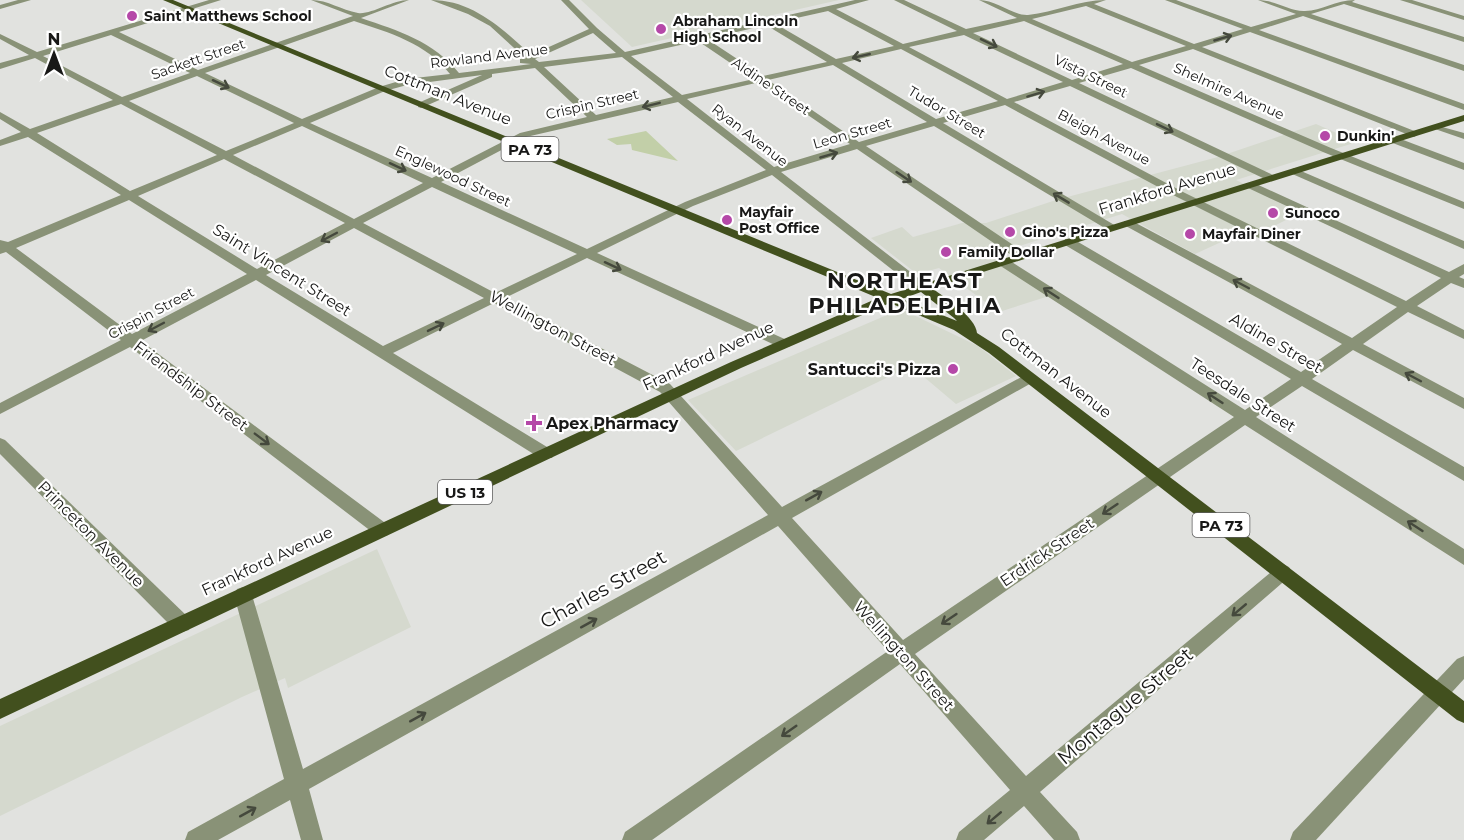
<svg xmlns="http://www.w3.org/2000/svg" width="1464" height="840" viewBox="0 0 1464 840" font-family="Montserrat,sans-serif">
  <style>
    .built { fill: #d5d9ce }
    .green { fill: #c2cfa8 }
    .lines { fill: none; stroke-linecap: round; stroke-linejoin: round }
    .minor { fill: #899277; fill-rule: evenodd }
    .major { fill: #42501e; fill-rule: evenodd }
    .oneway { stroke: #45493d }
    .poi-dot { fill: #b548a8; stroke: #fff; stroke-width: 2 }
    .labels { text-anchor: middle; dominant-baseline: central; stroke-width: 4.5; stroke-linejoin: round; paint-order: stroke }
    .far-poi-label { font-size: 14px; font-weight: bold; fill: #181817; stroke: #fff; text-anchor: start }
    .far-street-label { font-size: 14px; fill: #181817; stroke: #fff }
    .shield { fill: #fff; stroke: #5d5d5d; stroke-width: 1.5 }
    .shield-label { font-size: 15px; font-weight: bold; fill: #181817 }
    .street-label { font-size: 16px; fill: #181817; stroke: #fff }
    .poi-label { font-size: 16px; font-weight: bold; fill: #181817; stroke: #fff; text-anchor: end }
    .near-street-label { font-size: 20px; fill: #181817; stroke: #fff }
    .district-label { font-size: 22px; font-weight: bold; letter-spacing: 1.5px; fill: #181817; stroke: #fff }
  </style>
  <rect width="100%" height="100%" fill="#e1e2df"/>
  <g class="built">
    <polygon points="581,0 839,0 632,47"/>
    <polygon points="1316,124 1357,142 1236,180 1302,212 1266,230 1243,232 1195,254 1122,214 990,255 1049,296 999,312 939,268 917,274 871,238 902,227 913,237 962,223 986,223 1056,200 1218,157"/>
    <polygon points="901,309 978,346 1016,376 956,404 911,366 736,451 688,400"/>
    <polygon points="377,549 411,627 288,688 285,678 242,697 0,816 0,726"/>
  </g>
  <polygon class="green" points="646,131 678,161 632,150 631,144 617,145 607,139"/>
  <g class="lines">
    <g class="minor">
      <polygon points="18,0 31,0 0,9 0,5"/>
      <path d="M209,0h12l-102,32 79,38 155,-54 -42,-16c17,0 30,10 47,13 13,2 34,-13 51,-13l-48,18c38,13 72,23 98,55l72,-9 -11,-1v-4l4,-2 -34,-31 -22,-12 -37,-14c41,0 71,28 100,55l58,-26 -28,-29h8l28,28 28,24 230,-52h14l-33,9 67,35 54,-13 -63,-31h10l62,29 51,-11 -38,-18c17,0 35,16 49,15 27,-3 51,-15 78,-15l-12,4 100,40 49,-15 -78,-29h11l75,27 45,-13 -38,-14c17,0 33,12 47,11 17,0 30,-11 50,-11l-3,2 112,35v5l-120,-38 -33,10 153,51v6l-161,-55 -44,14 205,74v6l-214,-78 -48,15 215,85 2,2 -5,3 -221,-88 -54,16 192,83 133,54v7l-141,-57 -192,-84 -52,15 196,93v4h-8l-197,-94 -56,16 171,91 221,108 35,-23 -195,-91v-4h8l195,89 15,-8v10l-5,3 5,2v9l-13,-5 -34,23 47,24v9l-56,-27 -45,32 101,54v11l-111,-59 -41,29 152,88v14l-162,-95 -46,31 208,132v16l-219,-140 -330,229 111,122 251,-209 6,-3 6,3 3,5 -3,5 -249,215 37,40 3,8h-26l-30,-34 -40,34h-28l3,-8 51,-42 -110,-126 -248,176h-30l3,-8 263,-181 -110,-125 -469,263 14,51h-22l-11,-40 -72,40h-33l3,-8 96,-53 -50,-184 3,-6 6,-2 6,2 3,6 51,174 465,-254 -108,-123 -166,-89 -101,50 159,97 2,4 -2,4h-12l-284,-178 -115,61 247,184 2,5 -2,5 -6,2 -6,-2 -246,-188 -130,67v-11l121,-63 -115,-88 -6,2v-14l8,2 113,-47 -93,-58 -28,9v-6l21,-8 -21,-13v-7l30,17 83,-29 -78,-42 -35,11v-6l29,-8 -29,-16v-5l37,18zM1086,6l100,40 -54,16 -100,-43zM828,11l66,35 -58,13 -62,-36zM354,21c36,12 72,22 96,53l-44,5 -27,8 -77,32 -97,-46zM1024,21l99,43 -51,16 -99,-47zM766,25l61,37 -64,14 -56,-37zM593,33l23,20 -77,9 -4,-3zM111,35l79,38 -68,24 -79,-41zM964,35l99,47 -56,17 -98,-52zM698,41l56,38 -72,16 -51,-39zM901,49l97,52 -62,18 -94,-56zM622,57l51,40 -77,18 -52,-48zM833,65l94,57 -68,20 -91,-62zM535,68l52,49 -67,16 -88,45 -122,-55 75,-32 22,-6 75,-10 -64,28v4l3,1 71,-31v-3zM197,76l97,47 -68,28 -97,-50zM760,82l90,62 -76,23 -87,-68zM678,102l88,68 -81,32 -98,47 -146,-67 85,-45zM121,104l96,51 -87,36 -93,-58zM1005,105l172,92 220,110 -45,31 -220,-117h-8v4l218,119 -41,28 -228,-133h-8v6l226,134 -46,31 -238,-151h-8v6l235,152 -331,223 -111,-122 243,-137 2,-3 -2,-3h-10l-243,132 -112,-123 -165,-86 82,-40 192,89h10l2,-3 -2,-3 -192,-88 96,-47 79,-31 146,115h8l2,-3 -2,-3 -145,-112 76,-23 160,110h8v-6l-159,-107 68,-20 174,104h8v-4l-173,-103zM302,126l121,57 -69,36 -121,-64zM224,159l121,64 -88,46 -119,-73zM432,187l145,67 -82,39 -132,-70zM129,200l118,74 -115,60 -116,-86zM354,228l130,70 -101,48 -117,-71z"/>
      <polygon points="1400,0 1412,0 1464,16 1464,20"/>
      <polygon points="1435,125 1464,133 1464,139 1435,129"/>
      <polygon points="1390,138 1398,138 1464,163 1464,170 1390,142"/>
      <polygon points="1294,168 1464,241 1464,249 1290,173 1289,171"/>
      <polygon points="0,438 5,440 189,618 191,624 189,630 182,632 175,630 0,454"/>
      <polygon points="1464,656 1464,679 1316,840 1290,840 1293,832 1457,659"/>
    </g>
    <path class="major" d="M163,0h10l718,294 573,-179v6l-532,167c13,10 44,29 45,45l22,14 465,354v22l-7,-3 -468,-367 -35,-23 -64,-27 -149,65 -741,351v-20l731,-337 147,-64zM921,292l33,26 3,3 -55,-22z"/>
  </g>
  <defs><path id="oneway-shaft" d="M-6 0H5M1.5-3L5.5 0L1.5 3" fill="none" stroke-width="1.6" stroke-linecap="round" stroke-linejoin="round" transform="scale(1.5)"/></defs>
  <g class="oneway">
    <use href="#oneway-shaft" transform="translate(1223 38) rotate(-16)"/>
    <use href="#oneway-shaft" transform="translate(989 43) rotate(26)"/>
    <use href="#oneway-shaft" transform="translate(861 56) rotate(167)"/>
    <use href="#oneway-shaft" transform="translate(221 84) rotate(25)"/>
    <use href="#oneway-shaft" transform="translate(1036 94) rotate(-17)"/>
    <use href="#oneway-shaft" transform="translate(651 105) rotate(166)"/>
    <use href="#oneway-shaft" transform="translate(1165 128) rotate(26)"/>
    <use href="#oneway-shaft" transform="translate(829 155) rotate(-16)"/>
    <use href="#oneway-shaft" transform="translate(398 167) rotate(25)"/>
    <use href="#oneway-shaft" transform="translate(904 177) rotate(34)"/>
    <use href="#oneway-shaft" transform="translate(1061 198) rotate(-149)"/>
    <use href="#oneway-shaft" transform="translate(329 237) rotate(152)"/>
    <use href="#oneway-shaft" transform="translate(613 266) rotate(25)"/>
    <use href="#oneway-shaft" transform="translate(1241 284) rotate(-152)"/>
    <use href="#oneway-shaft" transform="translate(1051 293) rotate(-147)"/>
    <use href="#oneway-shaft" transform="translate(156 327) rotate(152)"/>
    <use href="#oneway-shaft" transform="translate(436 327) rotate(-26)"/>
    <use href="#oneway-shaft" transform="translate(1413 377) rotate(-152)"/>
    <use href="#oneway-shaft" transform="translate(1215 398) rotate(-147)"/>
    <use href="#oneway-shaft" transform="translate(262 439) rotate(37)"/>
    <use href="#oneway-shaft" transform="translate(814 496) rotate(-29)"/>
    <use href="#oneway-shaft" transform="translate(1110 509) rotate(146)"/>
    <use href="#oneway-shaft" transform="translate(1415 526) rotate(-147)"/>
    <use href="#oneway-shaft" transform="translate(1239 610) rotate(140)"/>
    <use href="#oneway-shaft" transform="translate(949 619) rotate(146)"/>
    <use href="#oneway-shaft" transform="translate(589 623) rotate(-29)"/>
    <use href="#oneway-shaft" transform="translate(418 717) rotate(-29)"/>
    <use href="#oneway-shaft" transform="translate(789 731) rotate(145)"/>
    <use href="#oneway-shaft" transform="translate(248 812) rotate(-29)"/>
    <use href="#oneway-shaft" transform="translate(994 818) rotate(140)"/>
  </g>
  <g class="poi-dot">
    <circle cx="132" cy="16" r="6"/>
    <circle cx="661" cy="29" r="6"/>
    <circle cx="1325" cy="136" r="6"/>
    <circle cx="1273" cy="213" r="6"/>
    <circle cx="727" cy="220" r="6"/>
    <circle cx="1010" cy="232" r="6"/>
    <circle cx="1190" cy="234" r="6"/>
    <circle cx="946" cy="252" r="6"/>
    <circle cx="953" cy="369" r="6"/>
    <path d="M531 414h6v6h6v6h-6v6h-6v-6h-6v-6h6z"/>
  </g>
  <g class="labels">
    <g class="far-poi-label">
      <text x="144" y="16">Saint Matthews School</text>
      <text x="673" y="21">Abraham Lincoln<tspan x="673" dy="16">High School</tspan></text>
      <text x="1337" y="136">Dunkin'</text>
      <text x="739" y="212">Mayfair<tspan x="739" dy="16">Post Office</tspan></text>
      <text x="1285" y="213">Sunoco</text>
      <text x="1022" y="232">Gino's Pizza</text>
      <text x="1202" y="234">Mayfair Diner</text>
      <text x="958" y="252">Family Dollar</text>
    </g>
    <g class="far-street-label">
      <text transform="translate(489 56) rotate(-7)">Rowland Avenue</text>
      <text transform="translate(198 59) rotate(-19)">Sackett Street</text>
      <text transform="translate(1091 76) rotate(26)">Vista Street</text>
      <text transform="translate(771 86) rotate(34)">Aldine Street</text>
      <text transform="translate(1229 91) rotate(24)">Shelmire Avenue</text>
      <text transform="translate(592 104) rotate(-13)">Crispin Street</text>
      <text transform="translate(947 112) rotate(31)">Tudor Street</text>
      <text transform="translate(852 133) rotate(-16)">Leon Street</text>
      <text transform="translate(750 135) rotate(38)">Ryan Avenue</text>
      <text transform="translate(1104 137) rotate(28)">Bleigh Avenue</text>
      <text transform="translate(453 176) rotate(25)">Englewood Street</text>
      <text transform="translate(151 313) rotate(-28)">Crispin Street</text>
    </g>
    <g class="shield">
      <rect x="501.5" y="137" width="57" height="24" rx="4.5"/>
      <rect x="438" y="480" width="54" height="24" rx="4.5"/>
      <rect x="1192.5" y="513" width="57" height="24" rx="4.5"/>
    </g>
    <g class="shield-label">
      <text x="530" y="149">PA 73</text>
      <text x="465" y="492">US 13</text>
      <text x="1221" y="525">PA 73</text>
    </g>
    <g class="street-label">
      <text transform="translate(448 95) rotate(22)">Cottman Avenue</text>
      <text transform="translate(1167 189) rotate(-17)">Frankford Avenue</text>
      <text transform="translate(282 270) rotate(32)">Saint Vincent Street</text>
      <text transform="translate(553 328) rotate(28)">Wellington Street</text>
      <text transform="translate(1276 343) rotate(30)">Aldine Street</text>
      <text transform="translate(708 356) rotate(-25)">Frankford Avenue</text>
      <text transform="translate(1056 373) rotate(38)">Cottman Avenue</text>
      <text transform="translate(191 386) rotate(37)">Friendship Street</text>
      <text transform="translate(1243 395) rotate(33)">Teesdale Street</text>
      <text transform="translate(91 534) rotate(45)">Princeton Avenue</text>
      <text transform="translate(1047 552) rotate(-34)">Erdrick Street</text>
      <text transform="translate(267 561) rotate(-25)">Frankford Avenue</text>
      <text transform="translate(904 656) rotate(48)">Wellington Street</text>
    </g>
    <g class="poi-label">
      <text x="941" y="369">Santucci's Pizza</text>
      <text x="546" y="423" text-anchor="start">Apex Pharmacy</text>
    </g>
    <g class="near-street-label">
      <text transform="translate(603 589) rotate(-29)">Charles Street</text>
      <text transform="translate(1125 706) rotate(-40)">Montague Street</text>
    </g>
    <g class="district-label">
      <text x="905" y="280">NORTHEAST<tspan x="905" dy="25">PHILADELPHIA</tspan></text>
    </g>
  </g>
  <g transform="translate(54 54)" stroke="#ffffff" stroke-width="4.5" paint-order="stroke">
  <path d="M0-4.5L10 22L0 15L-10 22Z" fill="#181817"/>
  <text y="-9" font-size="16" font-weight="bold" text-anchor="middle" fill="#181817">N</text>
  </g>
</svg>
